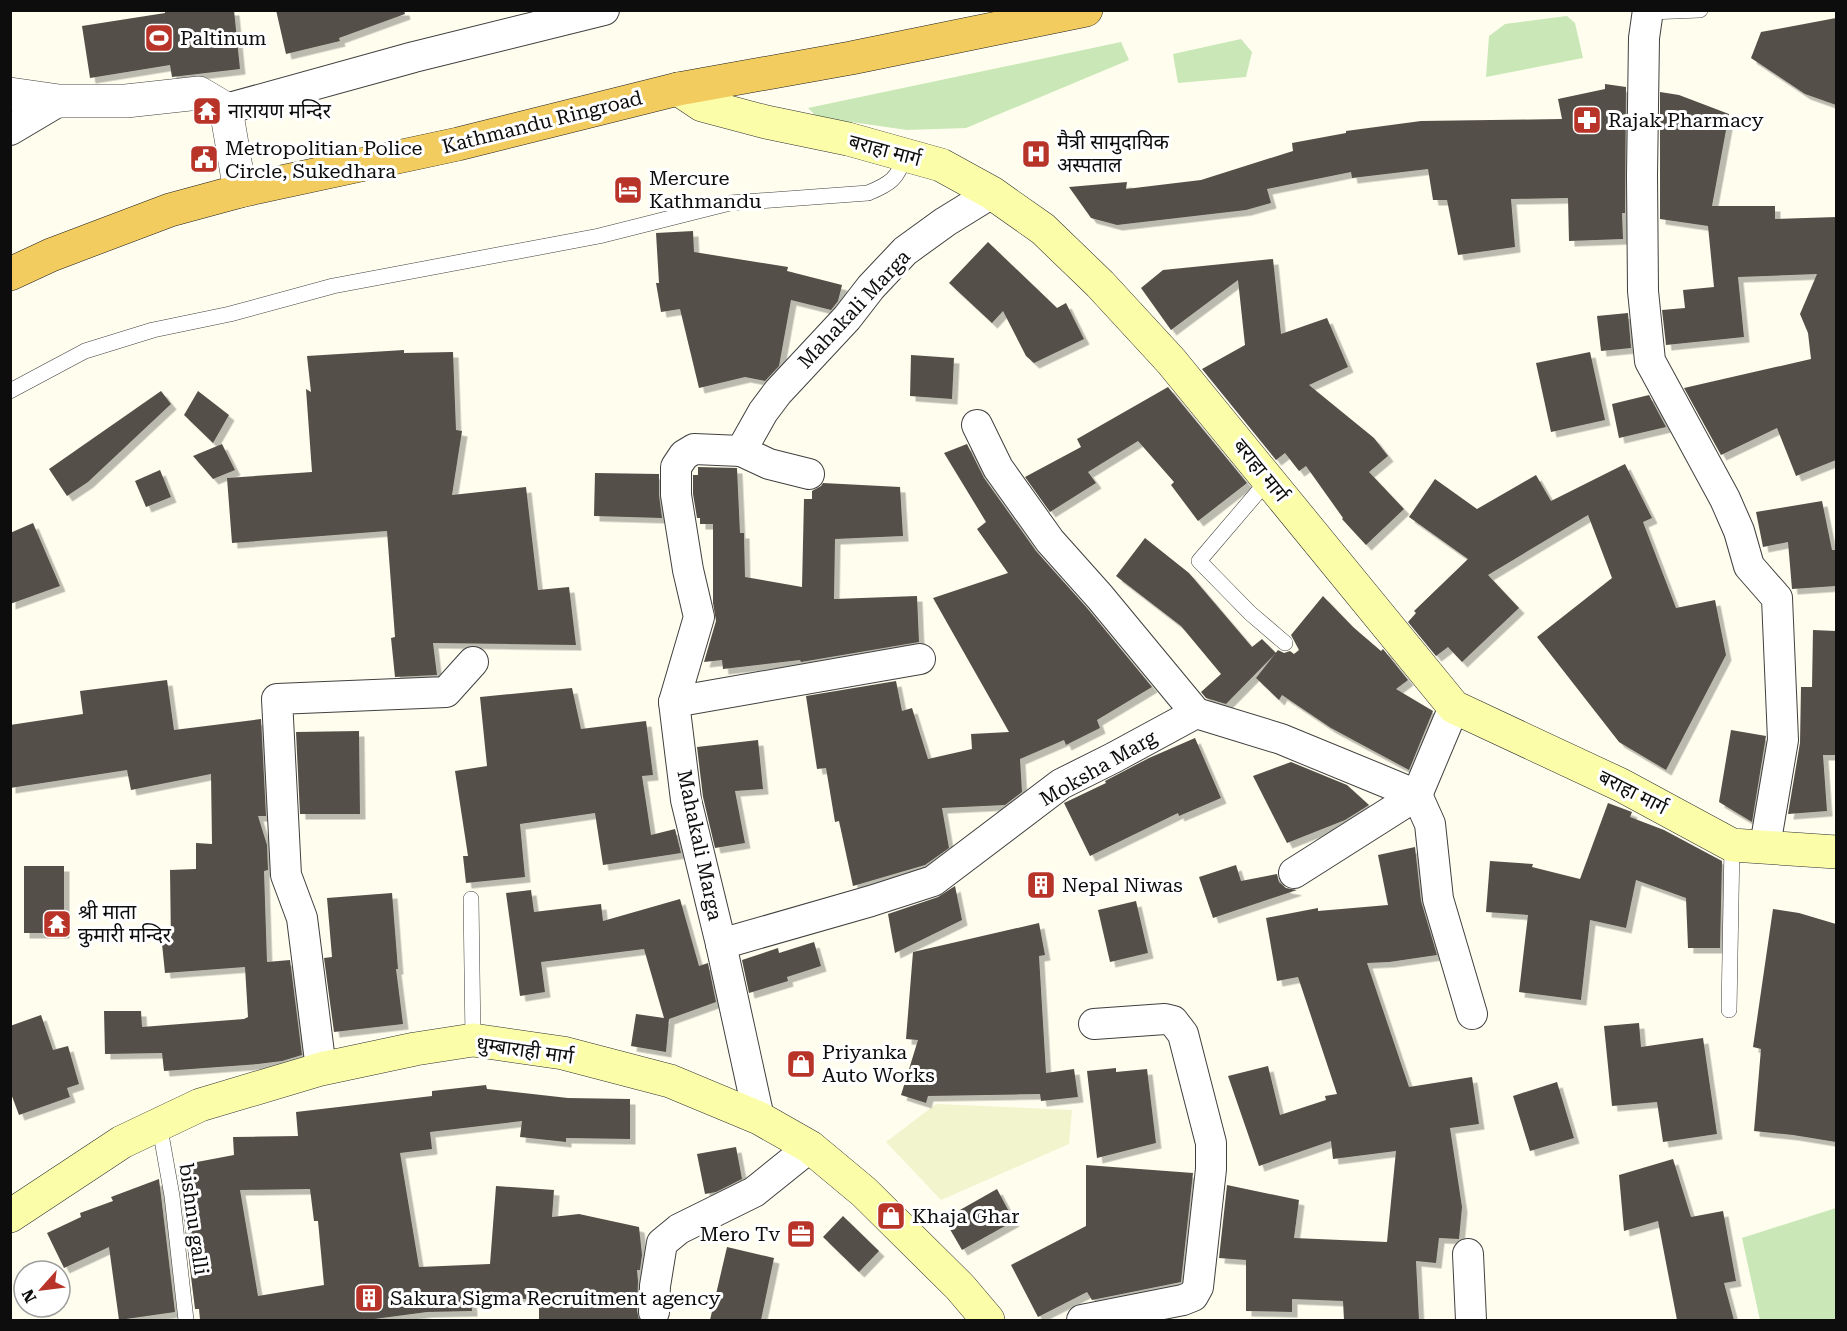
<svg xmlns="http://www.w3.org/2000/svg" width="1847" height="1331" viewBox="0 0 1847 1331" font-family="'Roboto Serif','Noto Sans Devanagari',serif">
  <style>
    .farmland { fill: #f2f4ce }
    .green { fill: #cae8b7 }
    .building { fill: #554f49; fill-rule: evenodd; filter: url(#shadow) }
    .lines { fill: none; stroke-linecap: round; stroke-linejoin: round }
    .service-casing { stroke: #404040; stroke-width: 16 }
    .minor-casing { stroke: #404040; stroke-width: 32 }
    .tertiary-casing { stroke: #404040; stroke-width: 34 }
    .secondary-casing { stroke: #2f2f2f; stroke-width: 34 }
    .trunk-casing { stroke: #1e1e1e; stroke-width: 34 }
    .service { stroke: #fff; stroke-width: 15 }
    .minor { stroke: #fff; stroke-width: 30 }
    .tertiary { stroke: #fff; stroke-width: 33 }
    .secondary { stroke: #fbfda9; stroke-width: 33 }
    .trunk { stroke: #f3cc60; stroke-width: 33 }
    .labels { text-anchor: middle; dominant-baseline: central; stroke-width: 6; stroke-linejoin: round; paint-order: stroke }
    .poi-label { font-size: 20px; fill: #0d0d0d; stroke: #fff; text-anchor: start }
    .street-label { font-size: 20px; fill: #0d0d0d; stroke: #fff }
  </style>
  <defs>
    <filter id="shadow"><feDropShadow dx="5.5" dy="5.5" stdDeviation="0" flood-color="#0004"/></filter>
  </defs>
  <rect width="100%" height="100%" fill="#fffded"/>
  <polygon class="farmland" points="936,1104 1072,1110 1069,1144 941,1200 886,1142"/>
  <g class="green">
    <polygon points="1567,16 1575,23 1583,58 1486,77 1489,36 1505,24"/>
    <polygon points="1241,39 1252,52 1246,77 1178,83 1173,54"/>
    <polygon points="1121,42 1129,60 966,128 907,130 817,117 808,108"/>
    <polygon points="1836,1208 1836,1320 1760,1320 1742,1238"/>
  </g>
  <g class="building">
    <polygon points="165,10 234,10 240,69 172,77 170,65 90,78 82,26 165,13"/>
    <polygon points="276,10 404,10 405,14 339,38 340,41 286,54"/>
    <polygon points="1836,18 1836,105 1805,94 1751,58 1761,32"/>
    <polygon points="1605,84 1626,87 1625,213 1622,213 1623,239 1569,241 1568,198 1511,199 1515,247 1458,255 1447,200 1433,200 1428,169 1352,178 1351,172 1267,189 1271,203 1246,210 1117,225 1091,218 1069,187 1127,182 1126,189 1201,180 1293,151 1292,143 1346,133 1346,131 1421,121 1562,119 1558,99 1605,89"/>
    <polygon points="1660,92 1679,95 1729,114 1712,206 1775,206 1775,219 1836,217 1836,460 1796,476 1777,428 1721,455 1684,388 1811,359 1808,333 1800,314 1817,274 1738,277 1744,337 1666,345 1662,310 1685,308 1683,290 1714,287 1708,226 1660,219"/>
    <polygon points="693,231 694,252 788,267 787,271 842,285 838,301 831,310 791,300 779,366 765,381 745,377 699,388 680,309 661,312 656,283 659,283 656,233"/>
    <polygon points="988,242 1057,308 1066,303 1084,339 1034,363 1026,356 1003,311 992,323 949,283"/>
    <polygon points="1273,259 1281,334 1327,318 1348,367 1309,385 1374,438 1388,456 1369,472 1404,509 1366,545 1342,519 1343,518 1306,466 1299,471 1285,453 1276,460 1202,369 1245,345 1238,280 1171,330 1141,288 1163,270"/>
    <polygon points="1628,313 1631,348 1601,351 1597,316"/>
    <polygon points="404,350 404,353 453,352 456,430 462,431 452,495 526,487 538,590 569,587 576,645 433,643 437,675 395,677 391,638 395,637 387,531 232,543 227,478 312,472 306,389 311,392 307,356"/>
    <polygon points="1590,352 1605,420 1551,432 1536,363"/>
    <polygon points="911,355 954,358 952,399 910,396"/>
    <polygon points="1168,387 1247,483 1198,521 1171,485 1174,482 1138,441 1088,472 1096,483 1050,512 1025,477 1081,447 1077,439"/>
    <polygon points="161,391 171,404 88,482 67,496 49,469"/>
    <polygon points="198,391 229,415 213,443 184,415"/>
    <polygon points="1649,395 1666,427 1619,438 1612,404"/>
    <polygon points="222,444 235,470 213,479 193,456"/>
    <polygon points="967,444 984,478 1036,551 1087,608 1152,687 1097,720 1100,728 1066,745 1064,740 1020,759 1022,792 1005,805 942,808 949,848 925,865 853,886 839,821 835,822 826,768 817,769 806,696 896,681 902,711 912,708 928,759 972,749 971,734 1009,732 933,598 1008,573 977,529 986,522 944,453"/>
    <polygon points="1625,464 1652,518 1643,522 1676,608 1715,600 1726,655 1666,770 1619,742 1537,637 1612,578 1588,515 1488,575 1519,608 1462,662 1448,647 1436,656 1408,622 1416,613 1414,611 1468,559 1409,517 1435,479 1477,509 1536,475 1551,501"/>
    <polygon points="698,467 737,468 740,533 744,533 745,577 802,587 804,499 812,499 812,491 821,486 823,483 900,487 903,536 835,539 834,599 917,596 919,642 801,662 800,660 723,669 722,660 704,662 716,621 713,603 713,524 700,524 700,518 697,518 693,494 693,475 698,475"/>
    <polygon points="160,470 171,497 146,507 135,481"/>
    <polygon points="595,473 659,474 659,495 662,518 594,516"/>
    <polygon points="1822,501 1832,550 1836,550 1836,586 1792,589 1788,542 1763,547 1756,512"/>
    <polygon points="33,523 60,586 10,604 10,533"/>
    <polygon points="1145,538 1189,573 1252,647 1262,639 1276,653 1226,704 1206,698 1201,692 1221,674 1181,626 1116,576"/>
    <polygon points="1323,596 1353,627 1381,651 1383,649 1408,680 1396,689 1433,711 1409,770 1331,728 1282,695 1279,700 1256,678 1278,650 1284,653 1290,651 1294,654 1299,650 1291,635"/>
    <polygon points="1813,630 1836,631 1836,755 1823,755 1827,811 1788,814 1800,743 1801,687 1812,687"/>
    <polygon points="167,680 174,730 261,719 266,816 258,816 267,845 268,870 264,871 267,962 290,960 302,1055 282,1061 258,1064 164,1071 162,1053 105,1054 104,1011 141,1011 142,1027 244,1019 248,1017 245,967 165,973 162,944 171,943 170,870 196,869 196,843 212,844 211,774 131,790 127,770 10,788 10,725 83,714 80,691"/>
    <polygon points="572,688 581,729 646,721 653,775 642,776 651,835 675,829 681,853 603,865 595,813 520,824 525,877 466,883 463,856 468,856 455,771 487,766 480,697"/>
    <polygon points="1731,730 1766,736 1752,822 1719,802"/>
    <polygon points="359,731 360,814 300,814 296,732"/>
    <polygon points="1195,738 1221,798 1179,816 1178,813 1090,856 1064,803 1106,783 1105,781 1149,758"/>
    <polygon points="758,740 763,789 735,791 745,843 715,848 703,797 697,747"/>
    <polygon points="1291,762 1347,785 1369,805 1345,820 1287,843 1253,776"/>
    <polygon points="1608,803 1632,812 1630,817 1664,830 1722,861 1720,948 1688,948 1686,898 1636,880 1626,928 1590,920 1581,1000 1519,992 1528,915 1486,912 1490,861 1533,864 1532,867 1580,879"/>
    <polygon points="1415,847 1421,901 1437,955 1389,962 1367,963 1409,1087 1472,1077 1479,1124 1450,1128 1462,1207 1459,1239 1439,1238 1436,1263 1416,1261 1419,1320 1344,1320 1343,1301 1292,1299 1292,1312 1246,1311 1246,1260 1219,1258 1227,1185 1299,1200 1294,1238 1387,1242 1396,1151 1333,1159 1331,1141 1259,1166 1228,1076 1268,1066 1280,1115 1326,1100 1325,1096 1337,1094 1298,977 1277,981 1266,918 1318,908 1318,911 1388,905 1378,855"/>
    <polygon points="1236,865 1241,881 1277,874 1279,882 1286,888 1297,890 1213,918 1199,877"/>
    <rect x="24" y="866" width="40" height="67"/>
    <polygon points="955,886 962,920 895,953 888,914 938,897"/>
    <polygon points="531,890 534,912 601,904 603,921 680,899 699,966 708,963 716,1002 669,1019 666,1052 631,1046 636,1014 664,1018 644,949 541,962 545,992 520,996 506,893"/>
    <polygon points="392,893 398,969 396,969 403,1024 334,1032 324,958 332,957 327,898"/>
    <polygon points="1136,901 1148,953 1110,962 1098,910"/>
    <polygon points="1773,909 1799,913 1836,924 1836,1142 1793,1135 1754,1131 1761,1049 1753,1047"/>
    <polygon points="1039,923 1045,955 1039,956 1046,1073 1074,1069 1078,1097 1041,1101 1040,1094 928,1096 926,1103 901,1095 918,1040 906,1039 913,952"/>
    <polygon points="814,942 821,966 787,977 788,981 749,993 742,960 778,948 779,953"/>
    <polygon points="41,1015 53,1050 68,1046 79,1084 67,1088 70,1097 19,1115 10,1091 10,1026"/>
    <polygon points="1639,1023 1641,1047 1703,1038 1717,1134 1663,1142 1657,1102 1612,1106 1604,1026"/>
    <polygon points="1116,1068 1116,1072 1147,1069 1156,1143 1097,1158 1087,1071"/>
    <polygon points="1557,1082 1574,1138 1530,1151 1513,1096"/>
    <path d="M486,1085l1,4 81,9 62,1v40l-64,-1v4l-46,-5 2,-16 -92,11 2,17 -32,4 19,114 71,-3 6,-78 58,4 -2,27 27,-3 60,13 3,28 -2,15h-3l1,11 -1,30 2,9h-100v-20l-68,-5 1,16 -45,1 -60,8h-167l-1,-11h-4l-17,-137 4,-2 -1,-5 53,-10 -1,-18 65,-1 -2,-24 136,-16v-5zM310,1189l4,32h4l6,64 -66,11 -18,-106z"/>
    <polygon points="736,1147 742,1179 716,1192 705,1194 697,1154"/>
    <polygon points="1673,1159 1691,1217 1723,1211 1736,1281 1724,1283 1734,1320 1677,1320 1658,1221 1624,1231 1619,1175"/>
    <polygon points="1086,1165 1193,1173 1181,1282 1092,1300 1087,1292 1038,1317 1011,1265 1086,1226"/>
    <polygon points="159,1179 175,1312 119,1320 109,1247 64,1268 47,1233 81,1217 80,1213 113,1201 111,1197"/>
    <polygon points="997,1189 1014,1221 962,1250 944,1219"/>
    <polygon points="843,1216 879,1251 859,1272 823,1237"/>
    <polygon points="727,1247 774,1258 761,1320 710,1320"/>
  </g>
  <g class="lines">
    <g class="service-casing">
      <g id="service">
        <polyline points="1649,12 1700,10"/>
        <path d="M10,391l75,-40 68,-21 77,-16 103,-28 266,-50 131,-33 138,-10c22,-9 30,-14 37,-38"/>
        <polyline points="1269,479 1199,561 1250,613 1285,643"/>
        <polyline points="471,899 473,1040"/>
        <polyline points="1729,1010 1732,845"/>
        <polyline points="159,1123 172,1196 186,1320"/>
      </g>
    </g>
    <g class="minor-casing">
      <g id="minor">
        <polyline points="1648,10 1644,38 1642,175 1643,291 1650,361 1725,499 1739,531 1749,566 1777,598 1783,740 1765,846"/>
        <polyline points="226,109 414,57 604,10"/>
        <polyline points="10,130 59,101"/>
        <polyline points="977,425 998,468 1050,541 1100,597 1196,713"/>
        <polyline points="741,451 769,464 809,474"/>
        <polyline points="674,702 920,659"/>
        <polyline points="1294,873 1417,795 1454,707"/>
        <polyline points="721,944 871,901 933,881 1061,784 1113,758 1196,713 1281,739 1417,795 1430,824 1438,899 1472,1014"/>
        <polyline points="321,1069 302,918 286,875 277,699 446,692 473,662"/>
        <polyline points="759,1118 721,944 686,800 674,702 699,617 688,570 676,495 676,467 684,455 694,449 741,451 763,412 778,392 847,318 871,287 905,251 945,222 992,193"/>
        <polyline points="1468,1254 1471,1320"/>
        <polyline points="654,1312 655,1286 662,1243 679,1229 754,1192 810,1147"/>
        <polyline points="1082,1320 1183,1300 1193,1296 1198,1287 1211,1169 1211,1143 1183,1034 1173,1021 1165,1019 1094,1024"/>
      </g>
    </g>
    <g class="tertiary-casing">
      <polyline id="tertiary" points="10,94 59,101 126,101 199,93 226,109 240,191"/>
    </g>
    <g class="secondary-casing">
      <g id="secondary">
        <polyline points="678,89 702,105 766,122 848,139 941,165 992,193 1043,229 1100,284 1171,361 1454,707 1621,785 1732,845 1836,852"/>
        <polyline points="10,1216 122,1142 200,1105 321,1069 415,1049 473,1040 563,1053 670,1081 759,1118 810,1147 864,1192 960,1287 988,1320"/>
      </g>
    </g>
    <g class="trunk-casing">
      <polyline id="trunk" points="10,274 51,255 170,210 240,191 458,144 678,89 851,58 1086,10"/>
    </g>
    <use href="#service" class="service"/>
    <use href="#minor" class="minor"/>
    <use href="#tertiary" class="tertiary"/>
    <use href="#secondary" class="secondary"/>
    <use href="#trunk" class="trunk"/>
  </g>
  <defs>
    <g id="stadium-square" transform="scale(1.5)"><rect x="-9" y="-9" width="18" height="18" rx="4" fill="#b93428" stroke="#fff"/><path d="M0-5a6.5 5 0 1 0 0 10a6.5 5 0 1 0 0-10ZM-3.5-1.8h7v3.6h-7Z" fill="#fff"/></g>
    <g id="temple-square" transform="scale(1.5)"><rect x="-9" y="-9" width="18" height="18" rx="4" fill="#b93428" stroke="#fff"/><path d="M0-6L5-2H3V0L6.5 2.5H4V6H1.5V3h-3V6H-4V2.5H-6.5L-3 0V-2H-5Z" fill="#fff"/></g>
    <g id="pharmacy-square" transform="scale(1.5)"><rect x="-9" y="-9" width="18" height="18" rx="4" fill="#b93428" stroke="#fff"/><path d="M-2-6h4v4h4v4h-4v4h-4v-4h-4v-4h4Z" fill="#fff"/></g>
    <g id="hospital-square" transform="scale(1.5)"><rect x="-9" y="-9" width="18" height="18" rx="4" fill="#b93428" stroke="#fff"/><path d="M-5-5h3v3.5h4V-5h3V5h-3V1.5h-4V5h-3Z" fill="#fff"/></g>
    <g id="civic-square" transform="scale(1.5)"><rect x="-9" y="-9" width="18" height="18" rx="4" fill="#b93428" stroke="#fff"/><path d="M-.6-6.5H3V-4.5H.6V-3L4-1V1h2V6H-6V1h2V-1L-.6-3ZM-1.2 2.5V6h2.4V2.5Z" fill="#fff"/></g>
    <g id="hotel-square" transform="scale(1.5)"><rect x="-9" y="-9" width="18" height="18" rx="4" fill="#b93428" stroke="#fff"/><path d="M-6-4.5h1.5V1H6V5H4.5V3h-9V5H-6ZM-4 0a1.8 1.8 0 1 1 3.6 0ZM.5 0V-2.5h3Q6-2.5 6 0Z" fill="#fff"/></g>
    <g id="building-square" transform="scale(1.5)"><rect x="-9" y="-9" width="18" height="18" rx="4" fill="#b93428" stroke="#fff"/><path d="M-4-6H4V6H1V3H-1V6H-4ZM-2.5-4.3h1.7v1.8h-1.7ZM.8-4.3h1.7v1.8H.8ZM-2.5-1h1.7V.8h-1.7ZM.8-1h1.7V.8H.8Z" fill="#fff"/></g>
    <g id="shop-square" transform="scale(1.5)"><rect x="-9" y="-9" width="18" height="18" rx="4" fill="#b93428" stroke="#fff"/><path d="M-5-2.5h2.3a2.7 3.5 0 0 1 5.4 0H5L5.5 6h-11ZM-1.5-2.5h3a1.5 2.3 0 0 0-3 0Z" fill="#fff"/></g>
    <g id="office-square" transform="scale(1.5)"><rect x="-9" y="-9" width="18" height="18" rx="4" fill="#b93428" stroke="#fff"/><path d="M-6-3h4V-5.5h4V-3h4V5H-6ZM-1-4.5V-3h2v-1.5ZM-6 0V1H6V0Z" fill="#fff"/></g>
  </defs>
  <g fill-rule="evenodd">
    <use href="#stadium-square" x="159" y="38"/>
    <use href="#temple-square" x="207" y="111"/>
    <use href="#pharmacy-square" x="1587" y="120"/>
    <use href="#hospital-square" x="1036" y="154"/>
    <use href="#civic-square" x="204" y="159"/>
    <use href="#hotel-square" x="628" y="190"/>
    <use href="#building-square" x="1041" y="885"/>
    <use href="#temple-square" x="57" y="924"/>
    <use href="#shop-square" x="801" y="1064"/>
    <use href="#shop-square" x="891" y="1216"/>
    <use href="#office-square" x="801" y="1234"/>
    <use href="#building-square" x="369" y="1298"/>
  </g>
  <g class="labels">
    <g class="poi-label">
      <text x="180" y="38">Paltinum</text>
      <text x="228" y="111">नारायण मन्दिर</text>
      <text x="1608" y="120">Rajak Pharmacy</text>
      <text x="1057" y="142">मैत्री सामुदायिक<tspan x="1057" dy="23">अस्पताल</tspan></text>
      <text x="225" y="148">Metropolitian Police<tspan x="225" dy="23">Circle, Sukedhara</tspan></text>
      <text x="649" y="178">Mercure<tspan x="649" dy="23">Kathmandu</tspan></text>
      <text x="1062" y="885">Nepal Niwas</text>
      <text x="78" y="912">श्री माता<tspan x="78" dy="23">कुमारी मन्दिर</tspan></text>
      <text x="822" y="1052">Priyanka<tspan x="822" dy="23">Auto Works</tspan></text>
      <text x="912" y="1216">Khaja Ghar</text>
      <text x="780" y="1234" text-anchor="end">Mero Tv</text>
      <text x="390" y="1298">Sakura Sigma Recruitment agency</text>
    </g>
    <g class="street-label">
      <text transform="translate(542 122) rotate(-14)">Kathmandu Ringroad</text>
      <text transform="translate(885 150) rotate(15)">बराहा मार्ग</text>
      <text transform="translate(854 309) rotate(-47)">Mahakali Marga</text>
      <text transform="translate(1261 470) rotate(51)">बराहा मार्ग</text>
      <text transform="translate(1098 768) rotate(-30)">Moksha Marg</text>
      <text transform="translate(1633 792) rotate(27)">बराहा मार्ग</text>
      <text transform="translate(700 845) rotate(78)">Mahakali Marga</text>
      <text transform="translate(525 1050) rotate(8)">धुम्बाराही मार्ग</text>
      <text transform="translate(194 1219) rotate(82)">bishnu galli</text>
    </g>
  </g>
  <rect width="1847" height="1331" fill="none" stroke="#0d0d0d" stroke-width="24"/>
  <g transform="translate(42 1289) rotate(242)"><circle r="28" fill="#ffffff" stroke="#9e9e9e" stroke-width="1.5"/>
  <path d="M0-4.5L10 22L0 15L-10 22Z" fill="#b93428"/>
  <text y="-9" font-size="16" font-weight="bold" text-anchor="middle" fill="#0d0d0d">N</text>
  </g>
</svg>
